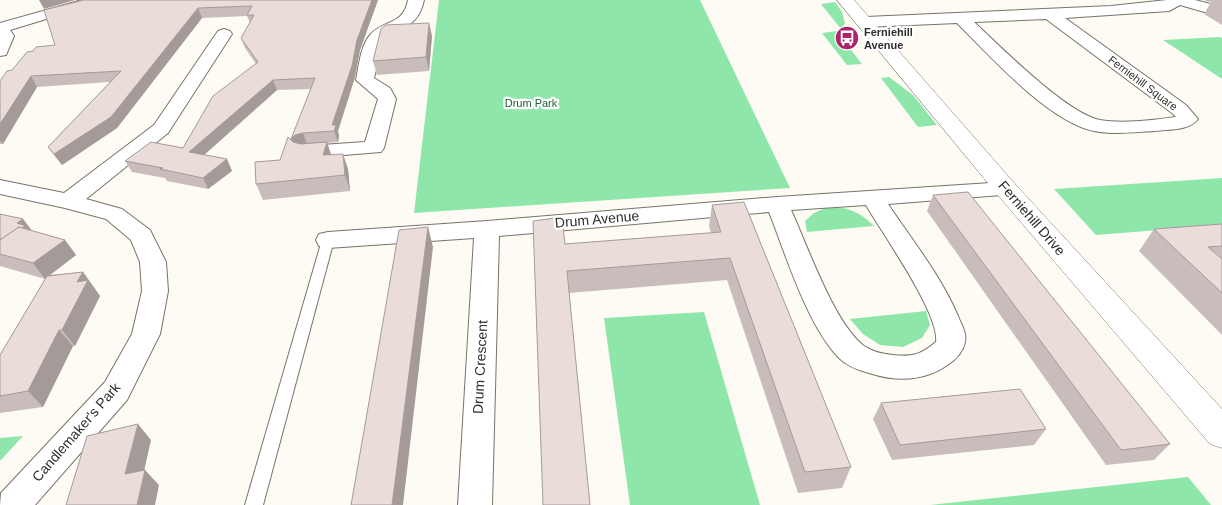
<svg xmlns="http://www.w3.org/2000/svg" width="1222" height="505" viewBox="0 0 1222 505" font-family="Arial,sans-serif">
  <style>
    .green { fill: #8fe6aa }
    .lines { fill: none; stroke-linecap: round; stroke-linejoin: round }
    .service-casing { stroke: #787369; stroke-width: 2 }
    .minor-casing { stroke: #787369; stroke-width: 2 }
    .secondary-casing { stroke: #787369; stroke-width: 1 }
    .service { fill: #fff; fill-rule: evenodd }
    .minor { fill: #fff; fill-rule: evenodd }
    .secondary { fill: #fff; fill-rule: evenodd }
    .wall { fill: #c9bdbb }
    .shaded-wall { fill: #a49a98 }
    .building { fill: #eadcd9; stroke: #a49a98 }
    .labels { text-anchor: middle; dominant-baseline: central; stroke-width: 4.5; stroke-linejoin: round; paint-order: stroke }
    .far-poi-label { font-size: 11px; font-weight: bold; fill: #302e2a; stroke: #fff; text-anchor: start }
    .far-street-label { font-size: 11px; fill: #302e2a; stroke: #fff }
    .far-park-label { font-size: 11px; fill: #1c5d36; stroke: #fff }
    .street-label { font-size: 14px; fill: #302e2a; stroke: #fff }
  </style>
  <rect width="100%" height="100%" fill="#fefbf4"/>
  <g class="green">
    <polygon points="439,0 700,0 790,188 414,213"/>
    <polygon points="835,2 842,12 845,23 841,29 821,4"/>
    <polygon points="836,31 862,64 847,65 822,33"/>
    <polygon points="1220,37 1222,38 1222,79 1163,40"/>
    <polygon points="889,77 913,95 937,125 918,127 881,78"/>
    <polygon points="1222,178 1222,225 1096,235 1054,189"/>
    <path d="M830,206c19,2 30,6 44,20l-67,6 -2,-11 9,-8z"/>
    <polygon points="926,311 930,325 922,338 903,347 880,345 863,334 850,319"/>
    <polygon points="704,312 760,505 630,505 604,318"/>
    <polygon points="23,436 0,461 0,438"/>
    <polygon points="1188,477 1211,505 930,505"/>
  </g>
  <g class="lines">
    <g class="service-casing">
      <polygon id="service" points="328,236 334,240 263,505 245,505 322,240"/>
    </g>
    <g class="minor-casing">
      <g id="minor">
        <polygon points="82,0 110,0 107,3 66,13 10,30 14,36 6,55 0,56 0,23"/>
        <path d="M408,0h16c-6,29 -24,25 -41,42l-9,36 16,10 6,11 -12,49 -3,4 -74,6 -7,-2 -4,-4 4,-4 7,-2 58,-4 13,-43 -22,-19c3,-14 4,-33 14,-45 14,-16 33,-9 38,-35z"/>
        <path d="M1167,0h28l27,7v10l-42,-12 -11,6 -104,7 121,87 12,14c-9,12 -29,10 -43,12 -20,1 -41,4 -61,0 -45,-9 -105,-76 -137,-108l-91,4 -6,-2 -2,-3 2,-3 6,-2 245,-11zM1046,19l126,94 4,4c-24,3 -53,7 -76,3 -34,-7 -99,-73 -126,-98z"/>
        <polygon points="224,29 230,31 232,34 168,133 86,199 122,209 150,230 166,262 168,291 160,334 127,400 35,505 0,505 1,493 105,382 132,334 142,291 140,262 131,240 106,219 65,208 0,194 0,180 64,193 154,125 218,31"/>
        <path d="M1006,182l8,2 3,5 -3,5 -126,10c24,36 53,72 70,112 2,6 6,12 7,18 2,10 -4,20 -11,26 -25,21 -54,23 -85,13 -11,-3 -22,-7 -30,-15 -32,-33 -53,-103 -70,-146l-270,24 -7,269h-34l16,-267 -146,10 -9,-2 -3,-6 3,-6 9,-2 159,-11 290,-24zM866,205c16,28 74,109 70,137 -16,13 -23,15 -43,13 -10,-1 -20,-3 -29,-9 -30,-23 -56,-99 -73,-136z"/>
      </g>
    </g>
    <g class="secondary-casing">
      <polygon id="secondary" points="837,0 854,0 1015,184 1222,409 1222,448 1210,444 997,194"/>
    </g>
    <use href="#service" class="service"/>
    <use href="#minor" class="minor"/>
    <use href="#secondary" class="secondary"/>
  </g>
  <g class="wall">
    <polygon points="84,0 378,0 360,50 355,77 338,131 339,136 338,142 327,143 331,155 348,169 350,191 263,200 256,184 280,160 292,141 311,89 277,90 204,155 227,159 232,171 208,189 167,181 165,178 132,172 125,161 183,148 256,64 245,48 241,38 250,23 247,16 202,18 117,128 62,165 56,158 48,147 110,82 37,87 3,144 0,144 0,81 33,51 55,45"/>
    <polygon points="1205,0 1222,0 1222,25 1204,14 1211,2 1205,1"/>
    <polygon points="432,36 429,71 377,75 373,61"/>
    <polygon points="933,195 1170,444 1154,460 1106,465 927,211"/>
    <polygon points="712,205 851,467 842,488 798,493 727,280 569,293 565,244 711,233 709,226"/>
    <polygon points="0,214 23,219 32,231 65,240 76,255 49,275 83,272 100,296 75,346 73,346 43,407 0,413 0,355 46,278 45,279 0,266"/>
    <polygon points="1222,224 1222,335 1139,251 1154,229"/>
    <polygon points="881,403 1046,429 1034,445 892,460 873,419"/>
  </g>
  <g class="shaded-wall">
    <polygon points="39,0 75,0 44,9"/>
    <polygon points="372,0 378,0 360,50 355,77 338,131 339,136 338,142 332,125 357,40"/>
    <polygon points="198,8 202,18 117,128 62,165 54,154"/>
    <polygon points="429,23 432,36 429,71 426,57"/>
    <polygon points="31,76 37,87 3,144 0,141 0,124"/>
    <polygon points="273,80 277,90 195,163 189,152"/>
    <polygon points="303,133 307,144 295,150 291,139 295,135"/>
    <polygon points="327,142 332,158 323,155"/>
    <polygon points="343,154 348,169 350,191 345,175"/>
    <polygon points="227,159 232,171 208,189 203,178"/>
    <polygon points="23,219 33,232 10,257 17,223"/>
    <polygon points="428,227 433,247 403,505 392,505"/>
    <polygon points="65,240 76,255 45,279 33,263"/>
    <polygon points="83,272 100,296 75,346 62,330 77,282"/>
    <polygon points="59,330 73,346 43,407 28,391"/>
    <polygon points="138,424 151,440 140,489 125,474"/>
    <polygon points="145,470 159,485 155,505 137,505"/>
  </g>
  <g class="building">
    <polygon points="84,0 372,0 357,40 352,66 332,125 336,125 334,131 303,133 295,135 291,139 315,78 273,80 189,152 227,159 203,178 160,169 163,168 125,161 151,142 183,148 213,96 258,62 241,38 254,15 247,15 252,6 198,8 111,117 54,154 48,147 121,71 31,76 0,124 0,81 7,71 12,70 27,52 33,51 36,47 55,45 44,10"/>
    <polygon points="429,23 426,57 373,61 381,29 386,25"/>
    <polygon points="288,137 293,142 301,144 327,142 323,155 343,154 345,175 256,184 255,162 280,160"/>
    <polygon points="968,192 1170,444 1121,450 933,195"/>
    <polygon points="744,202 851,467 805,472 730,258 567,271 590,505 543,505 533,221 562,217 565,244 721,232 712,205"/>
    <polygon points="0,214 23,219 17,223 26,226 22,228 19,227 0,240"/>
    <polygon points="1222,224 1222,246 1208,247 1222,259 1222,293 1154,229"/>
    <polygon points="19,227 65,240 33,263 0,254 0,240"/>
    <polygon points="428,227 392,505 351,505 399,230"/>
    <polygon points="83,272 77,282 88,280 62,330 59,330 28,391 0,396 0,355 47,276"/>
    <polygon points="1020,389 1046,429 900,445 881,403"/>
    <polygon points="138,424 125,474 145,470 137,505 66,505 87,436"/>
  </g>
  <defs>
    <g id="bus-disc" transform="scale(1.25)"><circle r="9.5" fill="#ad2569" stroke="#fff"/><path d="M-5-6H5V4H4V6H2V4H-2V6H-4V4H-5ZM-3.5-4V0h7V-4ZM-3.5 1.2v1.5H-2V1.2ZM2 1.2v1.5H3.5V1.2Z" fill="#fff"/></g>
  </defs>
  <g fill-rule="evenodd">
    <use href="#bus-disc" x="847" y="38"/>
  </g>
  <g class="labels">
    <g class="far-poi-label">
      <text x="864" y="32">Ferniehill<tspan x="864" dy="13">Avenue</tspan></text>
    </g>
    <g class="far-street-label">
      <text transform="translate(1143 83) rotate(37)">Ferniehill Square</text>
    </g>
    <g class="far-park-label">
      <text x="531" y="103">Drum Park</text>
    </g>
    <g class="street-label">
      <text transform="translate(1032 218) rotate(49)">Ferniehill Drive</text>
      <text transform="translate(597 219) rotate(-5)">Drum Avenue</text>
      <text transform="translate(480 367) rotate(-87)">Drum Crescent</text>
      <text transform="translate(76 432) rotate(-49)">Candlemaker's Park</text>
    </g>
  </g>
</svg>
